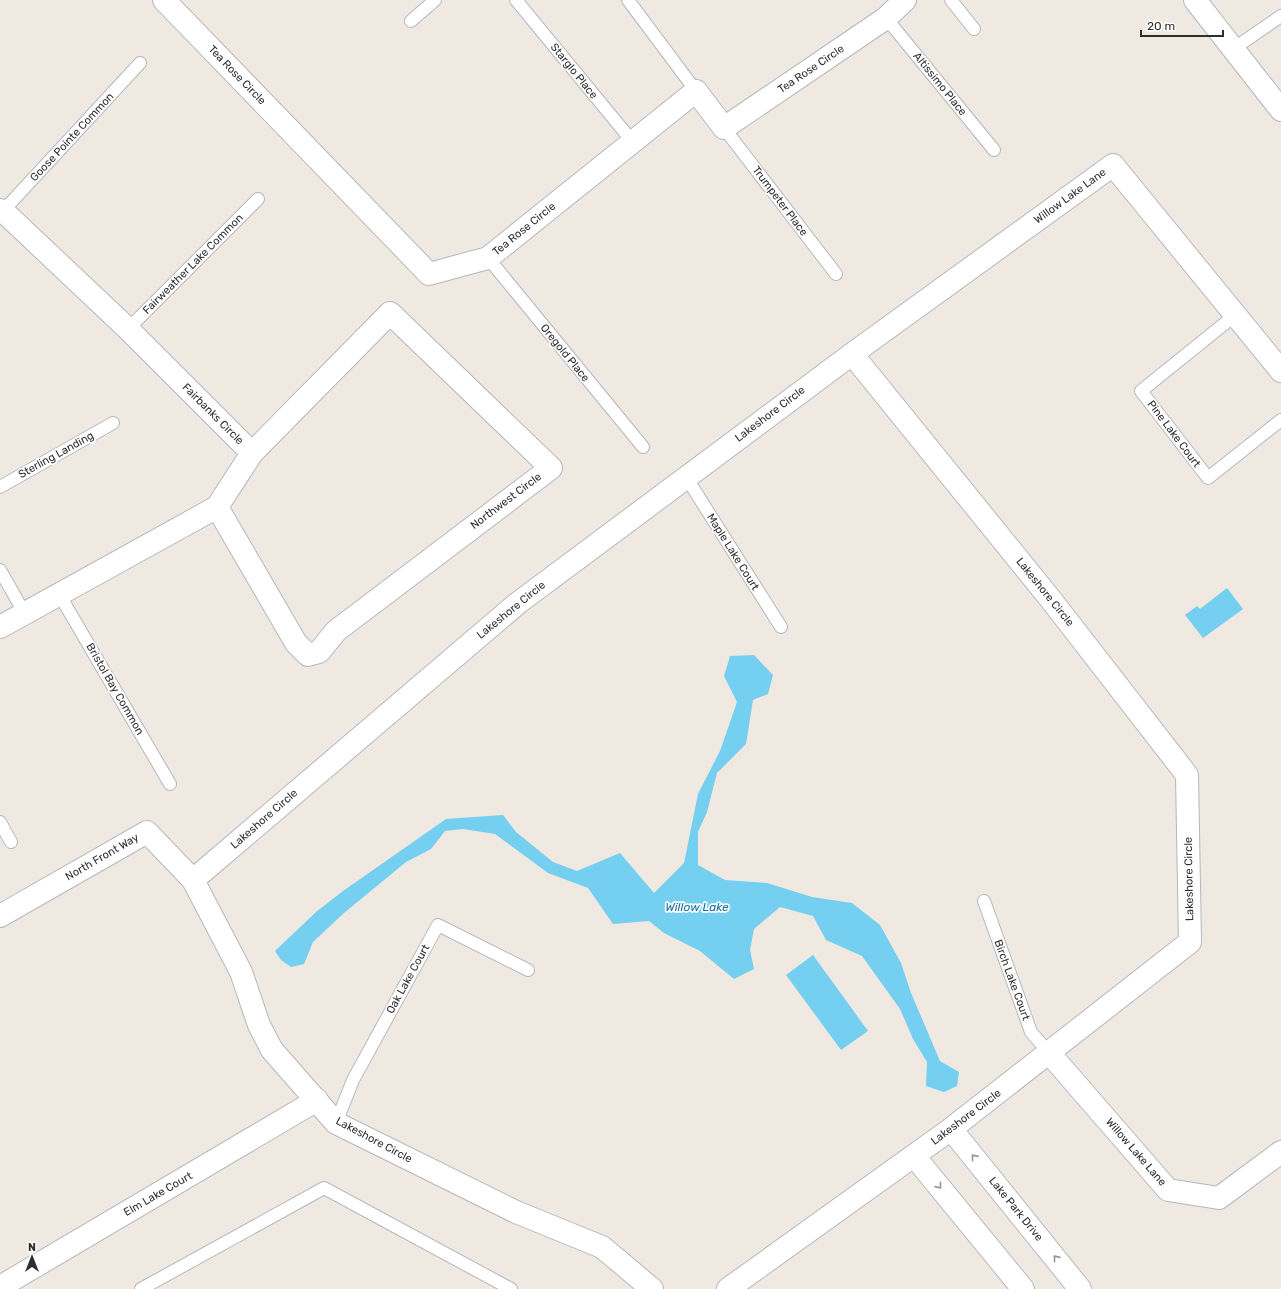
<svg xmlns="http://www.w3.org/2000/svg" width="1281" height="1289" viewBox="0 0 1281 1289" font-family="Rubik,sans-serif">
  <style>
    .water { fill: #75cff0 }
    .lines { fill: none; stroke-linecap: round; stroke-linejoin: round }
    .lane-casing { stroke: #b4b7c1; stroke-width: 14 }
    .street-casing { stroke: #b4b7c1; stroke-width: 24 }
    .secondary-casing { stroke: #b4b7c1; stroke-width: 24 }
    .lane { stroke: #fff; stroke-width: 12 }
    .street { stroke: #fff; stroke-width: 22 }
    .secondary { stroke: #fff; stroke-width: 22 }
    .oneway { stroke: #969696 }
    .labels { text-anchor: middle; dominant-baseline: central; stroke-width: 3.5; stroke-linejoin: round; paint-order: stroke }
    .street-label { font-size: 11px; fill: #2e2e2e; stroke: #fff }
    .water-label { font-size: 12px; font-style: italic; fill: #0d6fa3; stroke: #fff }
  </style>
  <rect width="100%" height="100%" fill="#efe9e1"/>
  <g class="water">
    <polygon points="1227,588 1243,609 1203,638 1185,615 1197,606 1200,609"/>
    <polygon points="754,655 773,675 768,694 753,700 746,744 717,773 707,812 698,832 698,865 725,880 767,883 812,897 852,903 880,925 901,963 911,993 940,1061 959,1072 957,1086 944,1092 926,1086 927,1062 913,1039 900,1009 862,956 826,940 813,916 780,907 754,929 750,950 754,969 734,979 700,951 664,933 649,921 613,924 588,888 548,873 495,834 463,829 445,831 431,849 406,862 344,913 313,942 304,964 291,967 281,960 275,951 316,912 343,891 446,819 503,815 516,832 553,862 577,871 620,853 654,893 684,863 698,794 720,751 737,702 724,676 730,656"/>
    <polygon points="813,955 868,1031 841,1050 786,975"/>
  </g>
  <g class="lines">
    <g class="lane-casing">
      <g id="lane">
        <polyline points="516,0 632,141"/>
        <polyline points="628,0 696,91"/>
        <polyline points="951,0 974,29"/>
        <polyline points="886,18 994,150"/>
        <polyline points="411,21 435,0"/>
        <polyline points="1233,49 1281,16"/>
        <polyline points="724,128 836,274"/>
        <polyline points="3,211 140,63"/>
        <polyline points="488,258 643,447"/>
        <polyline points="1234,316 1141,391 1208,478 1281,420"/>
        <polyline points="128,329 258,199"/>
        <polyline points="686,477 781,627"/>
        <polyline points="0,487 113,423"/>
        <polyline points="0,570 25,614"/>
        <polyline points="59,594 170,784"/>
        <polyline points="0,822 11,842"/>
        <polyline points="984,901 1031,1032 1050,1054"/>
        <polyline points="336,1123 353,1080 438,925 528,970"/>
        <polyline points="141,1289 324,1188 511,1289"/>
      </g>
    </g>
    <g class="street-casing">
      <g id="street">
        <polyline points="164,0 429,274 488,258 696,91 724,128 886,18 905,0"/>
        <polyline points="0,210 3,211 128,329 252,453"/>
        <polyline points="0,627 217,507 252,453 390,313 551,468 336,631 319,652 308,655 296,643 217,507"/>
        <polyline points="193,880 518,603 852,354 1113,165 1281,371"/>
        <polyline points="0,916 147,832 193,880 241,972 259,1025 272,1050 336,1123 516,1212 602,1247 652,1289"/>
        <polyline points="1050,1054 1168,1190 1219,1198 1281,1152"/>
        <polyline points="951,1129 1080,1289"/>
        <polyline points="914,1156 1023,1289"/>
        <polyline points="0,1287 317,1100"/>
        <polyline points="728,1289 951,1129 1190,942 1187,775 1052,601 852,354"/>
      </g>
    </g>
    <g class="secondary-casing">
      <polyline id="secondary" points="1195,0 1281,110"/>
    </g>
    <use href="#lane" class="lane"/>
    <use href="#street" class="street"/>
    <use href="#secondary" class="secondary"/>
  </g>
  <defs><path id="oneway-chevron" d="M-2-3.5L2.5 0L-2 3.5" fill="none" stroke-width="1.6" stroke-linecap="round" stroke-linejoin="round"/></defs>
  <g class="oneway">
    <use href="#oneway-chevron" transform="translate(974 1157) rotate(-129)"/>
    <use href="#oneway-chevron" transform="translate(939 1186) rotate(51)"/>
    <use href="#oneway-chevron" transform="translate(1056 1258) rotate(-129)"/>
  </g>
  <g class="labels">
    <g class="street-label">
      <text transform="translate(811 69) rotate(-34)">Tea Rose Circle</text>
      <text transform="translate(574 71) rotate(51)">Starglo Place</text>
      <text transform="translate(237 75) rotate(46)">Tea Rose Circle</text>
      <text transform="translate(940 84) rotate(51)">Altissimo Place</text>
      <text transform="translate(72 137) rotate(-47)">Goose Pointe Common</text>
      <text transform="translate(1070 196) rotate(-36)">Willow Lake Lane</text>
      <text transform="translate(780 201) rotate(53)">Trumpeter Place</text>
      <text transform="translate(524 229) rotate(-39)">Tea Rose Circle</text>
      <text transform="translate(193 264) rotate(-45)">Fairweather Lake Common</text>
      <text transform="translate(565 353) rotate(51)">Oregold Place</text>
      <text transform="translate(213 414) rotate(45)">Fairbanks Circle</text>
      <text transform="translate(770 414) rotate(-37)">Lakeshore Circle</text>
      <text transform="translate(1174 434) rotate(53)">Pine Lake Court</text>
      <text transform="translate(56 455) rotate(-29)">Sterling Landing</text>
      <text transform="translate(506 501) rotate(-37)">Northwest Circle</text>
      <text transform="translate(733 552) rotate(58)">Maple Lake Court</text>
      <text transform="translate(1045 592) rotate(51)">Lakeshore Circle</text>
      <text transform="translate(511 610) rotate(-39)">Lakeshore Circle</text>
      <text transform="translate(115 689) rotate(60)">Bristol Bay Common</text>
      <text transform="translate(264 819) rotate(-41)">Lakeshore Circle</text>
      <text transform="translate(102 857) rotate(-30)">North Front Way</text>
      <text transform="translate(1189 879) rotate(-91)">Lakeshore Circle</text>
      <text transform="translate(408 979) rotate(-61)">Oak Lake Court</text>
      <text transform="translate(1012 980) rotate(70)">Birch Lake Court</text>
      <text transform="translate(966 1117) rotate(-37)">Lakeshore Circle</text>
      <text transform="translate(374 1140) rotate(28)">Lakeshore Circle</text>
      <text transform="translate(1136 1152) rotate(49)">Willow Lake Lane</text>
      <text transform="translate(158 1194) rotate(-30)">Elm Lake Court</text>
      <text transform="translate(1016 1209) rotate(51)">Lake Park Drive</text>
    </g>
    <g class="water-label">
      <text x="697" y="907">Willow Lake</text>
    </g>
  </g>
  <g transform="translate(32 1257)" stroke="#ffffff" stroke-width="3" paint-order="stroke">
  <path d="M0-3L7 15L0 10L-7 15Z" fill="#2e2e2e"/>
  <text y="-6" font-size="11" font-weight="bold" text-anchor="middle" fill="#2e2e2e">N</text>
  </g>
  <path d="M1141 30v6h82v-6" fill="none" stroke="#2e2e2e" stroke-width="2"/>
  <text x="1147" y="30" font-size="12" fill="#2e2e2e" stroke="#ffffff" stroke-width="3" paint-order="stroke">20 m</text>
</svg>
